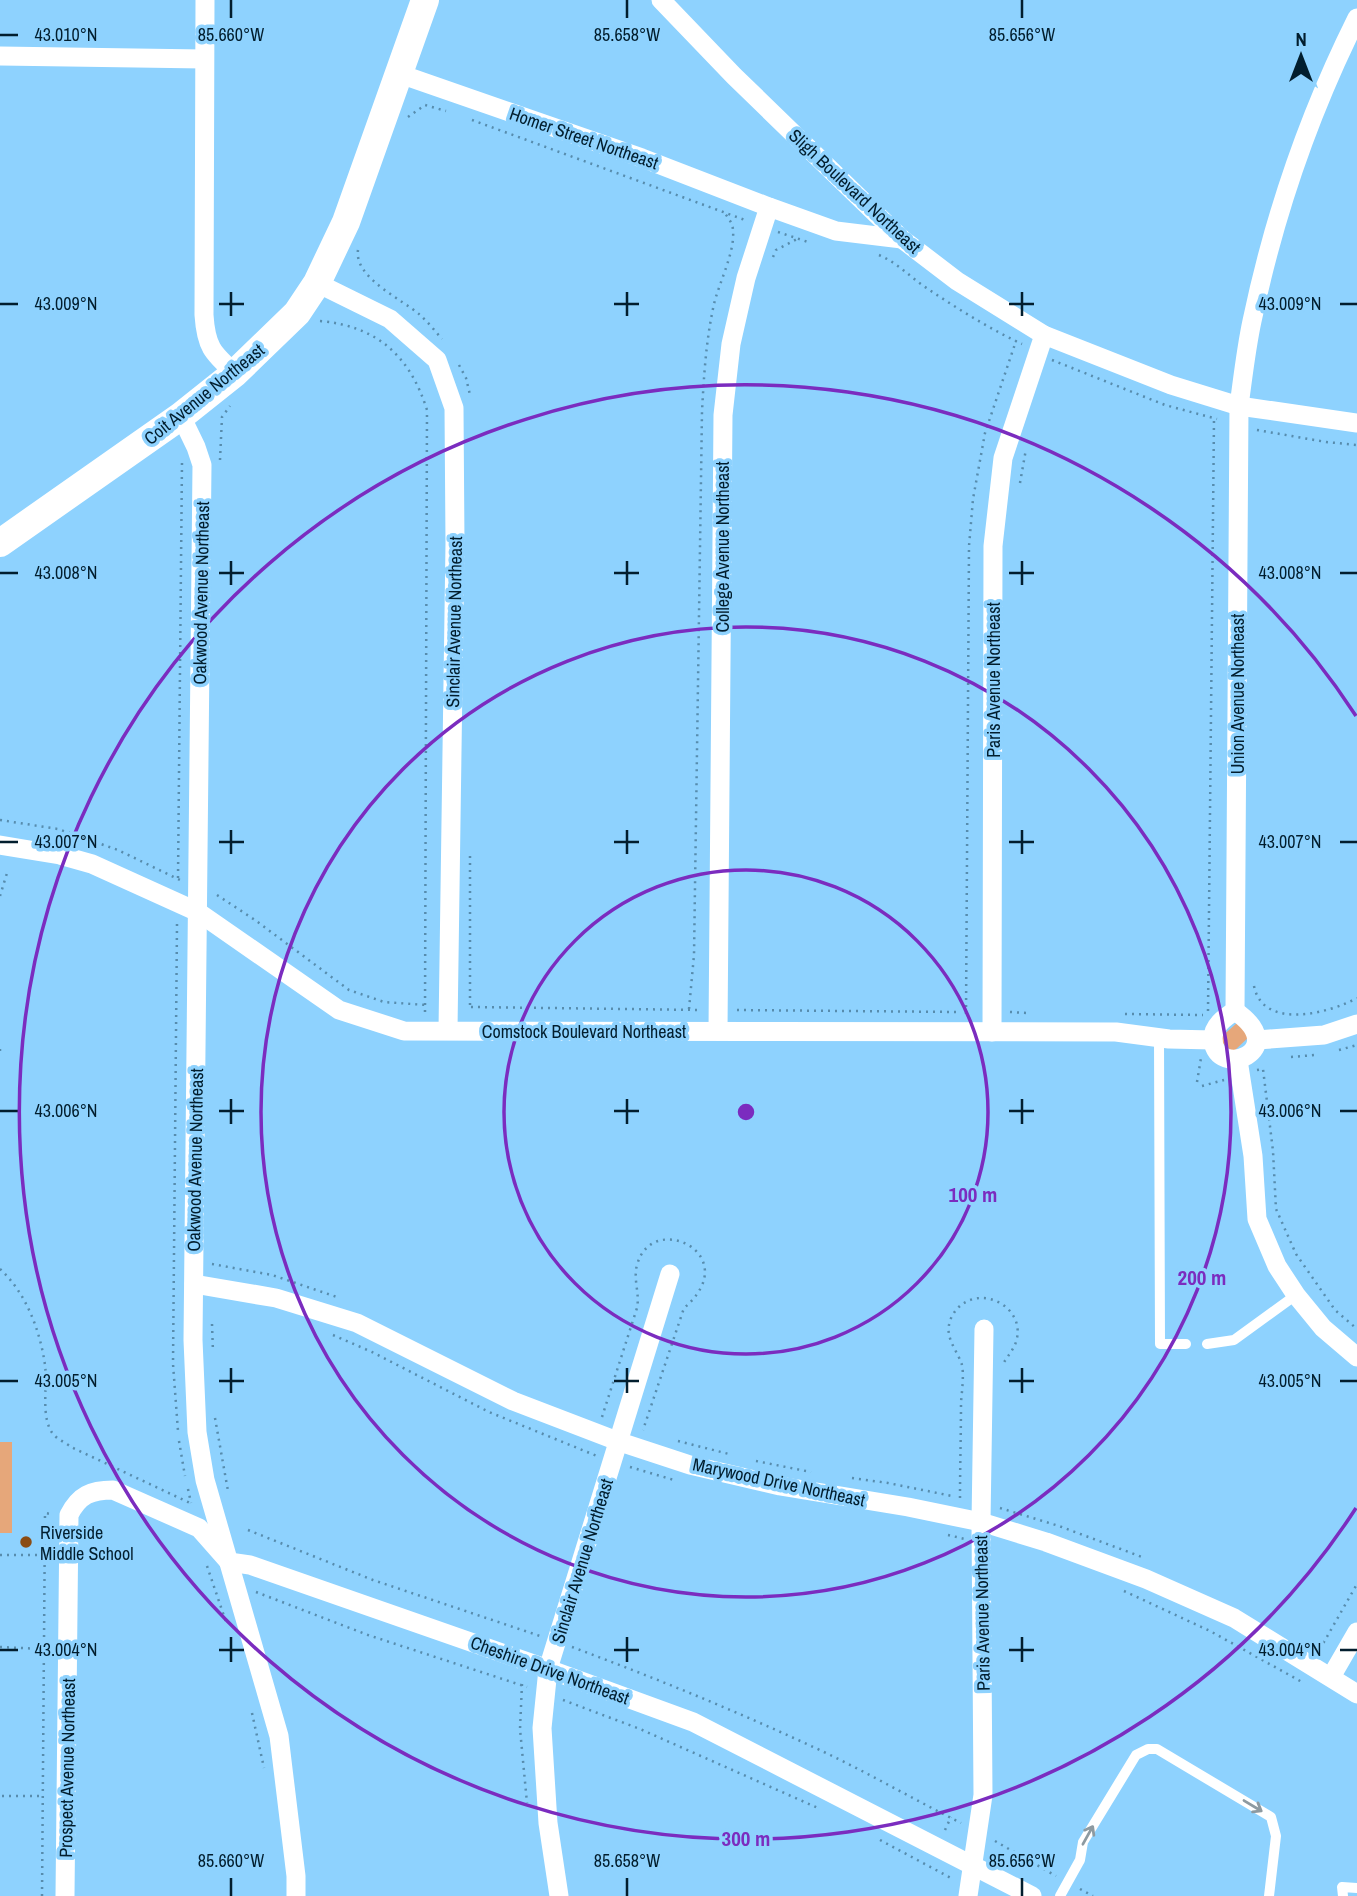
<svg xmlns="http://www.w3.org/2000/svg" width="1357" height="1896" viewBox="0 0 1357 1896" font-family="'Archivo Narrow',sans-serif">
  <style>
    .green { fill: #e6a77a }
    .lines { fill: none; stroke-linecap: round; stroke-linejoin: round }
    .path { stroke: #578cad; stroke-width: 2.5; stroke-dasharray: 2 5; stroke-linecap: butt }
    .lane { stroke: #fff; stroke-width: 10 }
    .street { stroke: #fff; stroke-width: 19 }
    .secondary { stroke: #fff; stroke-width: 28 }
    .oneway { stroke: #8d9aa1 }
    .ticks { fill: none; stroke: #021e2e; stroke-width: 2.5 }
    .ring { fill: none; stroke: #7b2cbf; stroke-width: 3.5 }
    .poi-dot { fill: #8b4c13; stroke: #8ed2fe; stroke-width: 2.5 }
    .labels { text-anchor: middle; dominant-baseline: central; stroke-width: 7; stroke-linejoin: round; paint-order: stroke }
    .street-label { font-size: 18px; fill: #021e2e; stroke: #8ed2fe }
    .poi-label { font-size: 18px; fill: #021e2e; stroke: #8ed2fe; text-anchor: start }
    .ticks-label { font-size: 18px; text-anchor: middle; fill: #021e2e; stroke: #8ed2fe; stroke-width: 7; stroke-linejoin: round; paint-order: stroke }
    .centre { fill: #7b2cbf; stroke: #8ed2fe; stroke-width: 3.5 }
    .ring-label { font-size: 21px; text-anchor: middle; font-weight: bold; fill: #7b2cbf; stroke: #8ed2fe; stroke-width: 7; stroke-linejoin: round; paint-order: stroke }
  </style>
  <rect width="100%" height="100%" fill="#8ed2fe"/>
  <g class="green">
    <polygon points="1237,1023 1250,1036 1233,1052 1221,1042 1221,1037"/>
    <rect x="0" y="1442" width="12" height="91"/>
  </g>
  <g class="lines">
    <g class="path">
      <polyline points="408,117 425,105 446,111"/>
      <polyline points="472,120 745,220"/>
      <polyline points="778,232 808,242"/>
      <path d="M358,250c-4,28 44,49 62,65 8,7 15,16 22,24"/>
      <path d="M879,255c19,8 32,23 49,34 30,20 62,40 94,55"/>
      <polyline points="773,257 776,250 797,239"/>
      <path d="M320,321c57,5 90,35 107,89l-2,602"/>
      <polyline points="1052,360 1165,405 1217,419"/>
      <polyline points="459,365 466,378 470,395"/>
      <polyline points="1257,430 1326,442 1357,445"/>
      <polyline points="220,460 222,417 230,406"/>
      <polyline points="1020,483 1026,449"/>
      <polyline points="0,820 58,829 118,850 182,881"/>
      <polyline points="470,856 470,1007"/>
      <polyline points="178,878 182,462"/>
      <polyline points="217,895 255,920 349,990 384,1002 426,1005"/>
      <polyline points="0,896 7,873"/>
      <polyline points="177,924 173,1364 178,1431"/>
      <path d="M1254,986c9,45 76,27 103,12"/>
      <polyline points="471,1007 702,1010"/>
      <path d="M689,1009l5,-54 8,-544c2,-36 4,-71 12,-107 5,-21 21,-52 19,-73 0,-8 -5,-13 -9,-19"/>
      <polyline points="737,1010 958,1012"/>
      <polyline points="1208,1011 1214,419"/>
      <polyline points="1010,1012 1028,1013"/>
      <polyline points="966,1014 969,546 973,499 985,433 1016,341"/>
      <polyline points="1125,1014 1203,1015"/>
      <polyline points="0,1049 0,1053"/>
      <polyline points="1339,1050 1357,1045"/>
      <polyline points="1291,1057 1315,1055"/>
      <polyline points="1257,1070 1263,1069 1273,1151 1276,1209 1296,1254 1335,1310 1357,1329"/>
      <polyline points="1197,1082 1201,1058"/>
      <polyline points="1202,1086 1224,1080"/>
      <polyline points="212,1264 272,1275 340,1298"/>
      <path d="M0,1269c26,24 40,61 45,96 3,20 -5,52 8,69 4,5 13,9 18,13l119,56"/>
      <polyline points="212,1324 213,1352"/>
      <polyline points="333,1335 372,1352 489,1412 597,1456"/>
      <path d="M602,1417l35,-109c3,-14 -4,-29 0,-43 15,-56 109,-10 47,43l-41,122"/>
      <polyline points="215,1418 228,1491"/>
      <polyline points="179,1441 185,1476"/>
      <polyline points="678,1441 729,1454"/>
      <polyline points="756,1461 811,1472"/>
      <polyline points="630,1467 674,1480"/>
      <polyline points="852,1478 888,1483 952,1496"/>
      <polyline points="188,1489 191,1503"/>
      <path d="M960,1498c0,-32 1,-64 1,-96 1,-11 3,-27 1,-37 -4,-13 -16,-26 -13,-40 1,-8 8,-18 15,-22 24,-15 59,6 53,35 -2,11 -10,18 -15,28"/>
      <polyline points="1000,1508 1059,1526 1142,1557"/>
      <polyline points="248,1530 373,1580 540,1636"/>
      <polyline points="948,1535 965,1539"/>
      <polyline points="0,1555 45,1555"/>
      <polyline points="207,1566 226,1622"/>
      <polyline points="1124,1591 1210,1631 1302,1682"/>
      <polyline points="256,1592 368,1635 527,1687"/>
      <polyline points="0,1647 42,1649"/>
      <path d="M572,1647c86,32 169,66 252,105 46,22 91,48 137,71"/>
      <polyline points="1320,1649 1357,1584"/>
      <polyline points="522,1684 520,1729 527,1803"/>
      <polyline points="563,1700 640,1729 818,1808"/>
      <polyline points="252,1713 264,1768"/>
      <polyline points="2,1796 41,1796"/>
      <polyline points="945,1830 951,1817"/>
      <polyline points="880,1840 951,1878"/>
      <polyline points="995,1841 1056,1876"/>
      <polyline points="1080,1889 1093,1896"/>
      <polyline points="42,1896 45,1513 51,1514"/>
    </g>
    <g class="lane">
      <polyline points="1159,1038 1160,1344 1186,1344"/>
      <polyline points="1207,1344 1234,1340 1296,1295"/>
      <polyline points="1060,1896 1080,1860 1083,1842 1136,1755 1148,1749 1157,1749 1271,1817 1276,1836 1269,1896"/>
      <polyline points="1343,1896 1342,1887 1357,1888"/>
    </g>
    <g class="street">
      <path d="M205,0l-1,315c2,31 8,38 31,58"/>
      <polyline points="661,0 734,76 902,239 957,281 1044,335 1171,385 1239,406 1357,423"/>
      <polyline points="0,56 204,59"/>
      <polyline points="397,73 642,158 769,207 836,231 902,239"/>
      <polyline points="317,283 390,319 437,360 454,408 455,543 448,1030"/>
      <polyline points="181,416 196,447 202,465 193,1340 197,1432 205,1480 279,1736 296,1876 296,1896"/>
      <polyline points="0,845 60,855 92,864 198,912 339,1010 404,1031 1116,1032 1169,1039 1213,1040"/>
      <path d="M1235,1011l4,-605c4,-29 7,-57 13,-85 22,-105 57,-207 105,-303"/>
      <path d="M1235,1011c58,40 -19,69 -22,29 -1,-14 12,-23 22,-29z"/>
      <polyline points="718,1031 723,415 731,344 746,278 769,207"/>
      <polyline points="992,1032 993,546 1003,458 1044,335"/>
      <polyline points="1257,1040 1324,1035 1357,1024"/>
      <polyline points="1238,1060 1253,1156 1257,1219 1277,1266 1296,1295 1323,1328 1357,1357"/>
      <polyline points="194,1284 276,1298 357,1323 513,1401 620,1442 690,1465 780,1486 908,1507 981,1522 1046,1542 1146,1579 1234,1618 1357,1694"/>
      <polyline points="1331,1677 1357,1632"/>
      <path d="M65,1896l4,-381c10,-20 22,-25 44,-25l86,38 30,34 21,3 298,104 145,53 339,174"/>
      <polyline points="559,1896 548,1823 542,1728 548,1669 670,1274"/>
      <polyline points="968,1896 983,1795 981,1522 984,1329"/>
    </g>
    <polyline class="secondary" points="0,543 181,416 235,373 297,313 317,283 346,222 425,0"/>
  </g>
  <defs><path id="oneway-shaft" d="M-6 0H5M1.5-3L5.5 0L1.5 3" fill="none" stroke-width="1.6" stroke-linecap="round" stroke-linejoin="round" transform="scale(1.75)"/></defs>
  <g class="oneway">
    <use href="#oneway-shaft" transform="translate(1253 1806) rotate(31)"/>
    <use href="#oneway-shaft" transform="translate(1088 1835) rotate(-61)"/>
  </g>
  <path class="ticks" d="M231,0v18M627,0v18M1022,0v18M0,35h18M231,292v24M627,292v24M1022,292v24M0,304h18M219,304h25M614,304h25M1009,304h25M1340,304h17M231,561v24M627,561v24M1022,561v24M0,573h18M219,573h25M614,573h25M1009,573h25M1340,573h17M231,830v24M627,830v24M1022,830v24M0,842h18M219,842h25M614,842h25M1009,842h25M1340,842h17M231,1099v25M627,1099v25M1022,1099v25M0,1111h18M219,1111h25M614,1111h25M1009,1111h25M1340,1111h17M231,1368v25M627,1368v25M1022,1368v25M0,1381h18M219,1381h25M614,1381h25M1009,1381h25M1340,1381h17M231,1637v25M627,1637v25M1022,1637v25M0,1650h18M219,1650h25M614,1650h25M1009,1650h25M1340,1650h17M231,1878v18M627,1878v18M1022,1878v18"/>
  <g class="ring">
    <circle cx="746" cy="1112" r="242"/>
    <circle cx="746" cy="1112" r="485"/>
    <path d="M1356 1508A727 727 0 1 1 1356 716"/>
  </g>
  <circle class="poi-dot" cx="26" cy="1542" r="7"/>
  <g class="labels">
    <g class="street-label">
      <text transform="translate(584 138) rotate(19)">Homer Street Northeast</text>
      <text transform="translate(855 191) rotate(43)">Sligh Boulevard Northeast</text>
      <text transform="translate(204 394) rotate(-39)">Coit Avenue Northeast</text>
      <text transform="translate(722 547) rotate(-90)">College Avenue Northeast</text>
      <text transform="translate(201 593) rotate(-89)">Oakwood Avenue Northeast</text>
      <text transform="translate(454 622) rotate(-89)">Sinclair Avenue Northeast</text>
      <text transform="translate(993 680) rotate(-90)">Paris Avenue Northeast</text>
      <text transform="translate(1237 694) rotate(-90)">Union Avenue Northeast</text>
      <text x="584" y="1031">Comstock Boulevard Northeast</text>
      <text transform="translate(195 1160) rotate(-89)">Oakwood Avenue Northeast</text>
      <text transform="translate(779 1482) rotate(12)">Marywood Drive Northeast</text>
      <text transform="translate(582 1561) rotate(-73)">Sinclair Avenue Northeast</text>
      <text transform="translate(982 1613) rotate(-91)">Paris Avenue Northeast</text>
      <text transform="translate(550 1670) rotate(20)">Cheshire Drive Northeast</text>
      <text transform="translate(67 1768) rotate(-89)">Prospect Avenue Northeast</text>
    </g>
    <g class="poi-label">
      <text x="40" y="1532">Riverside<tspan x="40" dy="21">Middle School</tspan></text>
    </g>
  </g>
  <g class="ticks-label">
    <text x="66" y="41">43.010°N</text>
    <text x="231" y="41">85.660°W</text>
    <text x="627" y="41">85.658°W</text>
    <text x="1022" y="41">85.656°W</text>
    <text x="66" y="310">43.009°N</text>
    <text x="1290" y="310">43.009°N</text>
    <text x="66" y="579">43.008°N</text>
    <text x="1290" y="579">43.008°N</text>
    <text x="66" y="848">43.007°N</text>
    <text x="1290" y="848">43.007°N</text>
    <text x="66" y="1117">43.006°N</text>
    <text x="1290" y="1117">43.006°N</text>
    <text x="66" y="1387">43.005°N</text>
    <text x="1290" y="1387">43.005°N</text>
    <text x="66" y="1656">43.004°N</text>
    <text x="1290" y="1656">43.004°N</text>
    <text x="231" y="1867">85.660°W</text>
    <text x="627" y="1867">85.658°W</text>
    <text x="1022" y="1867">85.656°W</text>
  </g>
  <circle cx="746" cy="1112" r="10" class="centre"/>
  <g class="ring-label">
    <text x="973" y="1202">100 m</text>
    <text x="1202" y="1285">200 m</text>
    <text x="746" y="1846">300 m</text>
  </g>
  <g transform="translate(1301 56)" stroke="#8ed2fe" stroke-width="5" paint-order="stroke">
  <path d="M0-5L12 26L0 18L-12 26Z" fill="#021e2e"/>
  <text y="-10" font-size="19" font-weight="bold" text-anchor="middle" fill="#021e2e">N</text>
  </g>
</svg>
